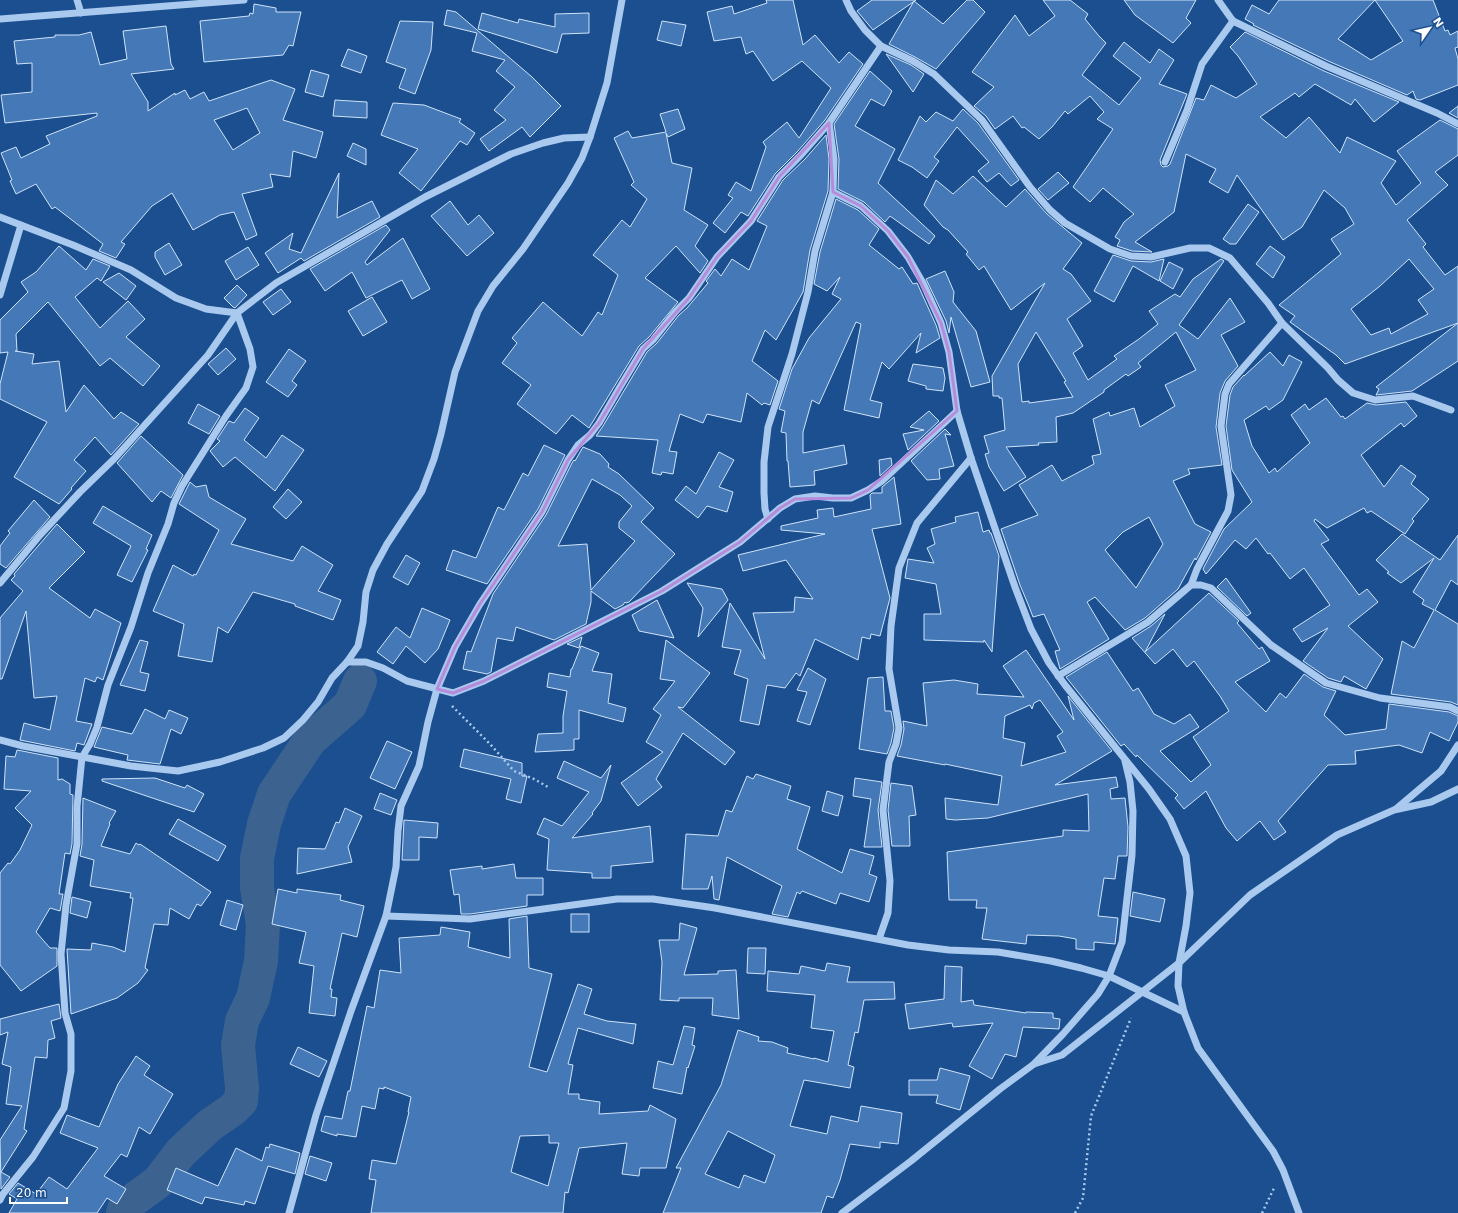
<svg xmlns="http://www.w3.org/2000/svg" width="1458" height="1213" viewBox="0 0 1458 1213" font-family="'DejaVu Sans',sans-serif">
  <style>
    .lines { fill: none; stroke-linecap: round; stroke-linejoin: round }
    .river { stroke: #3c6290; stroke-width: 34 }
    .building { fill: #4478b7; stroke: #cfe3fa; fill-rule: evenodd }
    .path { stroke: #a9c9ee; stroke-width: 2.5; stroke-dasharray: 2 3; stroke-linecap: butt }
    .minor { stroke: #a9c9ee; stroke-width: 7 }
    .marked { fill: none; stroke: #b68bdc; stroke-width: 3; stroke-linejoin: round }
  </style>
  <rect width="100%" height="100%" fill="#1b4f8f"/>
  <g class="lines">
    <polyline class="river" points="123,1213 125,1206 158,1182 181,1152 210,1125 232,1110 241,1101 242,1088 238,1045 242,1021 253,998 261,961 263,924 257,888 257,858 264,824 274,794 310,740 350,705 360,681"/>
  </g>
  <g class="building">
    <polygon points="766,0 793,0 803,45 815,35 839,63 849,52 863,64 825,120 797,152 775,174 748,216 741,212 725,233 713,223 733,198 728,195 736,182 751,191 766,147 763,142 787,122 799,138 831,88 802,61 773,81 753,51 746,54 741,37 714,41 707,12 732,6 734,14 767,3"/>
    <polygon points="872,0 916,0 873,30 857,11"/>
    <polygon points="967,0 973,0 985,12 936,69 915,57 889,44 914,1 943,24"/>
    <path d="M1043,0h27l18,14 -3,5 14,17 7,7 -24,32 37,30 22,-27 -28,-22 11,-14 26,21 9,-14 15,11 -15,24 28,10 -27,66 1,5 2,2 5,-1 2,-2 26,-66 8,2 7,-15 25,13 21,-14 -19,-28 -8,-9 15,-15 79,39 75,31 -25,20 -19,-23 -4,6 -36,-21 -16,13 -4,-4 -35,24 26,21 23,-21 31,36 7,-16 49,24 -15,22 15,22 25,-22 -24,-32 43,-31 18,9v26l-23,17 13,13 -41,35 19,24 -3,3 22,28 13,-9v57l-113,41 -9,-9 -46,-33 5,-6 -16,-11 62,-51 -10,-15 23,-15 -9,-16 -21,-18 -22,37 -19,13 -46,-65 -9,18 -19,-11 7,-13 -30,-15 -12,58 -39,30 17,10 -20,-1 -15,-5 3,-6 -5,-3 9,-15 10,-8 -31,-26 -13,14 -17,-15 40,-58 -16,-10 7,-7 -14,-16 -22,18 -3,-3 -13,16 -13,12 -15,-12 -2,1 -9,-12 -18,13 -9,-13 -12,-10 20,-19 -22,-15 43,-57 14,21 26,-20zM1409,259l25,30 -16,11 10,14 -37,20 -2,-6 -18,7 -20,-26 29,-23z"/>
    <polygon points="1124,0 1196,0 1186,18 1191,23 1173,43 1135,15"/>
    <path d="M1279,0h154l12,31 3,-1 2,5 8,-4v16l-3,1 3,11v26l-38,15 -4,-1 -3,-8 -6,4 -79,-34 -75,-36 1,-1 -9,-5 7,-14 17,9zM1375,0l28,41 -32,19 -33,-21z"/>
    <polygon points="254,4 276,8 276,12 301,12 293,46 289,45 283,55 204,62 200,21 249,16 250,13 253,14"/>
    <polygon points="447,10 456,12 532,77 561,106 530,137 522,127 489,151 480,139 506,120 494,110 515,87 496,71 505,60 472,51 477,33 444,25"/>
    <polygon points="482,13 518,23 519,19 555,27 555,14 589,13 589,33 562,34 557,53 478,29"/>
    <polygon points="400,21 433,22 431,50 415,94 399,88 406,69 386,62"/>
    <polygon points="662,21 686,25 681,46 657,40"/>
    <path d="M166,26l5,38 3,5 -43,5 17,28v9l27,-18v2l10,-5 5,9 14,-7 5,9 62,-21 24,9 -12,31 40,12 -7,26 -23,-7 -3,26 -20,-3 3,13 -31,7 15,41 -11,5 -12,-28 -14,3 -27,15 -21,-37 -20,13 -31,36 4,2 -9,14 -17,-7 4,-7 -48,-37 -3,2 -16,-25 -20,10 -6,-13 2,-1 -11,-27 15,-6 5,11 29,-14 -4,-8 51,-20v-3l-92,10 -4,-28 31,-3v-29l-15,1 -3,-23 41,-4v-2h24l12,-3 9,33 27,-6 -4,-28zM247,108l13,25 -27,17 -19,-30z"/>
    <polygon points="348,49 367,56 361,73 341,66"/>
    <polygon points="886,54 911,65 924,74 913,92"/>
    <polygon points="311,70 329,75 323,97 305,92"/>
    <polygon points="870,71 892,91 884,106 871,99 855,126 895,149 878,183 935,236 929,244 890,216 885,222 864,202 838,189 839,159 834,124"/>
    <polygon points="335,100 367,102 367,118 333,116"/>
    <polygon points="393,103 424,105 461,119 459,122 475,133 467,145 460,141 421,191 399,173 418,149 381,135"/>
    <polygon points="1458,106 1458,118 1449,113"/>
    <polygon points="678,109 685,129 668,137 666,133 672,163 692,168 684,210 708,225 695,246 708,261 700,273 676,246 645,278 678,302 649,337 639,346 589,428 572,415 556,434 517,404 531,385 502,363 517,343 512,338 543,302 582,336 598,312 602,315 618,275 593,255 622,220 630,227 647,199 631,185 634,182 614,138 628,131 632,138 666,132 660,114"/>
    <polygon points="963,109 978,123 1019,180 1011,186 999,173 987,182 978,171 989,162 957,127 934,157 939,161 927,178 912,167 898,160 920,116 926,122 936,112 953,121"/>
    <polygon points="826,135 829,159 828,191 810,250 803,292 776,340 765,330 752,361 778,381 770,405 764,403 762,405 747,393 741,422 707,414 703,423 680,414 669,451 677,452 673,474 662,472 661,475 652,473 658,440 596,436 603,426 647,352 657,343 679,315 687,308 708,283 706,281 715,269 721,276 732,259 749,270 767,226 757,221 783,180 805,159"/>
    <polygon points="353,143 366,149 366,165 347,156"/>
    <polygon points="1058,172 1069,183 1048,200 1038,189"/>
    <polygon points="339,173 337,218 372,201 380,217 304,261 301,258 278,273 265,253 293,233 289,249 301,253"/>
    <path d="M973,176l33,31 19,-18 22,25 35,29 -19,26 8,5 20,27 -24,18 16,27 -10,7 15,27 29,-21 -3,-3 25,-17 19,-15 -9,-13 26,-17 5,3 13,-18 28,-20 3,2 -45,64 19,14 32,-41 15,24 -24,13 17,31 -13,15 -5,12 -4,34 6,38 -34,4 2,5 -17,7 22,43 16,8 -15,28 -1,-2 -17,31 -33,29 -20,12 -30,-33 -8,5 22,37 -49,30 -5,-18 5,-1 -16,-36 -11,3 -5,-13 -8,-19 -19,-56 37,-14 -19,-30 33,-20 10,16 32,-17 -2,-8 9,-2 -8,-35 16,-7 1,4 24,-8 6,19 35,-21 -10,-21 31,-15 -20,-38 -38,31 3,4 -13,9 -2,-2 -22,16v2l-31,21 -17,4 1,25 -19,1 1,2 -33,2 20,30 -22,14 -15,-24 -4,-13 4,-1 -5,-17 21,-6 -3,-32h-3v-2h-6l-1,-20 53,-93 -34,27 -27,-44 -5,4 -13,-16 2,-2 -20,-22 -5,-3 -19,-22 12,-25 17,14zM1036,332l30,49 -2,1 9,15 -44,6v-2l-7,1 -4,-38zM1149,517l14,27 -27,44 -31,-38 18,-18z"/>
    <polygon points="836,199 858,210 879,229 869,245 899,269 902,267 913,284 917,283 936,325 940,338 916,353 921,333 889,369 882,362 870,400 882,403 879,418 844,410 861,324 856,322 819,404 812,400 803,432 803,453 844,445 847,464 814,471 815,485 790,487 788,461 787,461 786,433 781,432 785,411 779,409 792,369 809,338 841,299 832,294 840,277 827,291 814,284 820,252"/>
    <polygon points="450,201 468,225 479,215 494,233 467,256 431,216"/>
    <polygon points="1248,204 1259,212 1236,244 1230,244 1223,239"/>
    <polygon points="386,225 390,230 365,262 367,265 403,238 430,289 412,299 402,280 366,298 352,272 325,291 310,269"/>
    <polygon points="169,243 182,265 165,275 155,257 155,252"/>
    <polygon points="59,246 86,270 93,259 110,266 101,281 97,278 75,297 100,328 128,301 145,319 126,337 160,366 143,386 110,358 100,366 48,302 16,334 17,351 15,351 34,354 32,364 59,361 66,412 84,385 114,419 121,412 139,424 111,455 95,437 74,460 86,471 71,488 72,489 59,504 14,477 47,422 0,399 0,384 8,352 0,353 0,320 28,292 21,282 36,272"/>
    <polygon points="1270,246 1285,257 1273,278 1256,264"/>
    <polygon points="248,247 259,265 236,280 225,261"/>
    <polygon points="1113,255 1131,261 1151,262 1164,259 1159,281 1133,266 1114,302 1094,291"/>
    <polygon points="1169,262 1183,269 1173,289 1160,281"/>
    <polygon points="945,271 954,292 953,302 976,331 990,382 971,387 951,317 949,333 946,321 926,279"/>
    <polygon points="119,273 136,286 126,300 103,282"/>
    <polygon points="237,285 247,295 235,308 233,307 224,298"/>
    <polygon points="281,289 291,302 273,315 263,302"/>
    <polygon points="372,297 387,322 363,336 348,311"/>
    <polygon points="1458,323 1458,361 1412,391 1376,395 1379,389 1376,387"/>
    <polygon points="226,348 236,359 218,375 208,364"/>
    <polygon points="289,349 306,361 292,381 297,385 288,397 266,382"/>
    <polygon points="1270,352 1283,366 1289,355 1302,362 1283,400 1269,410 1266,406 1244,420 1252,446 1269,473 1275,468 1277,472 1310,443 1291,415 1305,404 1309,410 1326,398 1341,417 1343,416 1345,419 1367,403 1376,405 1406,402 1417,416 1404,427 1401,423 1361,455 1384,487 1401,465 1416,476 1411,484 1429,499 1412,519 1414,521 1405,534 1371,511 1367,513 1364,508 1327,528 1315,519 1314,521 1329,540 1321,544 1359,595 1367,589 1378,602 1348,626 1383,659 1366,689 1344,676 1341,682 1328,678 1303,661 1328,628 1302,642 1293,629 1330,605 1304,568 1290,579 1270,553 1268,554 1256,538 1246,549 1235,540 1206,574 1203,569 1224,529 1252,502 1232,470 1226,426 1230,395 1233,387 1244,375 1244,376"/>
    <polygon points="913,364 943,368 945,378 943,391 926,389 926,386 908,381"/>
    <polygon points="198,404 220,416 209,434 188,423"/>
    <polygon points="245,408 259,418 244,440 266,458 282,435 304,450 275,491 235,457 223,467 210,451 220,441 217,439 229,421 234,423"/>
    <polygon points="929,411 939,421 908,450 903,434 924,430 910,427"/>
    <polygon points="945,429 951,435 945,434 954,466 939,469 940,479 927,480 911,461"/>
    <polygon points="141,436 183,475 171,498 161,491 152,502 117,463"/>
    <polygon points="544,445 565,455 538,509 487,584 446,570 453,550 476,558 498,507 504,510 523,473 528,476"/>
    <path d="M583,447l17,7 9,10 -1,3 11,7 35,34 -13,14 34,32 -46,48 -3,1 -1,-1 -2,3 -8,4 -24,-18v11l-5,22 -32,16 -38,-13 -3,14 -16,-3 -6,34 -4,2 -24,-5 4,-18 4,1 22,-58 53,-79 26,-52 2,-3 1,1zM592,479l28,16 12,11 -13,16v6l16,13 -44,49 -4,-46 -29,2z"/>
    <polygon points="719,452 734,460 719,487 733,492 727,512 707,506 698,518 675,500 686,486 696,494"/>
    <polygon points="891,458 892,465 880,476 879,460"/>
    <polygon points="894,477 901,524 872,529 890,598 880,636 871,634 870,639 862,637 858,660 815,639 800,676 796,673 785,688 767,685 759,725 740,721 748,679 734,674 741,650 722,647 730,603 765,659 753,613 794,612 795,597 813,599 786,560 743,571 738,555 825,534 781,530 781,526 818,518 817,510 833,508 834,517 871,509 870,495 872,493 882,493 882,487"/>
    <polygon points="190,482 196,487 206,485 209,497 246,519 231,544 293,561 302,546 333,565 318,591 341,600 333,620 295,606 295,604 253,592 228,633 218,627 212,662 178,656 184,624 153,611 173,565 193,576 194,574 196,575 219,530 179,504"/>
    <polygon points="288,489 302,502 286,519 273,507"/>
    <polygon points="34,500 50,517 6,568 0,564 0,546 10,533 8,531"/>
    <polygon points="103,506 152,535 146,549 148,550 132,582 117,575 131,546 93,523"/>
    <polygon points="978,512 983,532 989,530 990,533 991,533 999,556 992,652 984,640 984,642 924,640 924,614 941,614 936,584 905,578 908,559 934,563 927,548 935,544 931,529 956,522 955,517"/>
    <polygon points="57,524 85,552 49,588 90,618 95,609 121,623 103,680 97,677 95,682 85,678 76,721 92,724 84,745 77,743 75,751 20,740 24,723 50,730 57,696 34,698 26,611 2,679 0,679 0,618 23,591 11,580 15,576 14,574"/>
    <polygon points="1402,534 1440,560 1458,535 1458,585 1451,580 1435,610 1458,624 1458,705 1451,702 1391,694 1402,641 1414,648 1434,610 1422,604 1424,600 1413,592 1434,558 1401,583 1387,573 1389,572 1376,560"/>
    <polygon points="406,555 420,563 408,585 393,577"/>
    <polygon points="1226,578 1251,613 1247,616 1217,587"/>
    <polygon points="687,583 722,589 728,600 698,637 703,608"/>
    <polygon points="1209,593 1239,621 1237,623 1259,649 1262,647 1270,661 1235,682 1266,712 1280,693 1286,698 1304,674 1323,687 1336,691 1324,715 1345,735 1386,729 1389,704 1449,712 1458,716 1458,722 1449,741 1430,732 1422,753 1399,745 1355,751 1356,764 1328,765 1278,821 1286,832 1274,840 1260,821 1237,841 1226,828 1206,791 1184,809 1175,798 1178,795 1137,755 1136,757 1124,744 1121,746 1066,677 1107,652 1133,691 1138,688 1154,714 1174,724 1190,714 1199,727 1160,751 1191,782 1211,765 1193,737 1229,711 1220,696 1194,661 1187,667 1173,649 1155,664 1132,638 1151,626 1165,614 1145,652"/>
    <polygon points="657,600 674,638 639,631 632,615"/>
    <polygon points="422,608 450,620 438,649 425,663 406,646 393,664 377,652 396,627 410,638"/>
    <polygon points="582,637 579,648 567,644"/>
    <polygon points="140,640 148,642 140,672 149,674 145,691 120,685"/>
    <polygon points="666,640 710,673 683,708 678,707 735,752 725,765 683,733 656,779 662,787 638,806 621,783 663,752 646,742 661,715 653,709 675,681 660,679"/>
    <polygon points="581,646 599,653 592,671 612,674 608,703 626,708 623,722 579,710 579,739 574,739 574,750 535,752 538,734 563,733 563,716 567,691 547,687 549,673 570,677 571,669 572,669"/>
    <path d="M1026,650l48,70 -6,-24 44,55 -57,34 61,-8 2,10 -8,2 1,10 14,-1 3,29 -1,29h-9l-3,23 -11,-1 -6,38 20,2 -3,26 -21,-2v8l-18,-1v-10l-17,-3 -32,-1 -1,9 -44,-5 5,-31h-11l1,-8h-28l-2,-48 116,-16v-6l26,1 -1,-37 -100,24 -33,2 -9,-1 -1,-21 53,7 4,-29 -57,-12v1l-48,-9 4,-11 3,-16 -1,-8 24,5 -4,-43 31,-3 24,4 -1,10 47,3 -21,-31zM1040,700l23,32 -6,4 9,16 -45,14 4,-23 -22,-5 2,-22 25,-11 2,4 2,-6z"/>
    <polygon points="808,668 826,679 810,725 797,721 807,692 797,690"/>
    <polygon points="883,677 885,711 891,711 894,728 891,743 887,754 859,749 868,678"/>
    <polygon points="145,709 165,719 169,710 188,718 181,734 171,729 160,764 127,760 128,755 94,747 102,727 132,734"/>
    <polygon points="387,741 412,752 395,789 370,778"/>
    <polygon points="464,749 522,763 522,776 527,776 521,803 506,799 511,779 460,767"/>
    <polygon points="17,750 58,758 58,780 62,779 70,784 70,794 73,795 72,844 70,854 65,853 59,894 63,894 60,911 50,908 36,932 50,948 57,948 57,966 21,991 0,965 0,873 8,863 10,864 20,850 32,825 15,808 31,791 4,789 6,756 15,757"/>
    <polygon points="564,761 601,778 611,765 601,801 592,813 593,814 572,838 650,826 653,862 611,866 611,878 592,878 592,873 547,870 549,839 537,834 544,818 562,826 589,792 557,778"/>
    <polygon points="756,774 791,786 787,799 810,807 797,849 842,873 850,849 874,856 869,874 877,877 869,902 840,893 836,904 802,891 800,894 797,892 788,917 772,914 782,886 727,857 719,900 714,899 712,876 708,889 682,889 686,834 718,836 726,810 732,812 747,776 753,779"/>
    <polygon points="155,778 185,788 187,785 204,794 194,812 102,781 102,779"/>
    <polygon points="855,778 882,782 878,810 882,847 864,847 871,799 853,796"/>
    <polygon points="891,783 912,786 916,815 909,816 910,846 892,846 888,810"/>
    <polygon points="827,791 843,796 838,816 822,811"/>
    <polygon points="380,793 397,800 391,815 374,809"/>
    <polygon points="83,798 116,811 109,823 110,824 101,846 130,854 136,843 139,845 140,844 211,892 201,906 197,904 189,919 170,908 168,925 154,924 145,968 148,970 138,983 117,998 71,1014 67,949 91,950 92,943 113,947 125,952 133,898 130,898 131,893 90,886 94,860 80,856 82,844"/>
    <polygon points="345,808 362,816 348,847 352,862 297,874 298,848 325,849 336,822 339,823"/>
    <polygon points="178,819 226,846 218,861 169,834"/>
    <polygon points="404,820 438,823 437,838 419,837 419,860 402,860"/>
    <polygon points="514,864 516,878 543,878 543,895 527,895 527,906 470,914 461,914 459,894 454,895 450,870 482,866 482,869"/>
    <polygon points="278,889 297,893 297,889 341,895 340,900 364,906 357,937 342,933 330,989 332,989 331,997 337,998 335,1016 309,1013 314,966 299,963 306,932 272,924"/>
    <polygon points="1133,892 1165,899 1160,922 1130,916"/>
    <polygon points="72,897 91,902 87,918 70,913"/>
    <polygon points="227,900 243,905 236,930 220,925"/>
    <rect x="571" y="914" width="18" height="18"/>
    <path d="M527,916l2,52 23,6 -23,93 18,5 31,-88 14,5 -8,25 23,7 29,3 -3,20 -55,-16 -10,36 5,1 -5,29h11v5l21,3 -1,12 49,-3 2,-6 26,14 -10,49h-26l-1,8 -17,-2 5,-31 -48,5 -11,45 -3,-1 -2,21h-192l5,-33 -7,-1 3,-19 24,4 13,-52h-1l3,-15 -27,-10v2l-5,-1 -4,21 -13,-3 -6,31 -19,-3v2l-16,-5 4,-15 17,3 6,-28h2l17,-85 7,2 6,-38 21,3 -2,-35 41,-3 1,-8 29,5 -2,15 42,11 -1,-39zM549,1135v8h10l-11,43 -37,-14 9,-36z"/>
    <polygon points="680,923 697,928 684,975 718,974 718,971 736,970 739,1019 712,1015 713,998 679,998 679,1001 660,1000 662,962 659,940 679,940"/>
    <polygon points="748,948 766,948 765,974 747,973"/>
    <path d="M827,963l23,4 -3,15h47l1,17 -31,1 -6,33 -3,-1 -7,33 6,2 -4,21 -46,-8 -14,46 37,8 4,-18 27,6 3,-16 41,7 -4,31 -18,-2v6l-30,-4 -10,36 -7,18 -6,-2 -6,17h-158l18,-45h-5l45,-83 17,-55 21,7 -1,4 14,1 16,6 -1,5 27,6v-1l14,4 6,-31 -23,-3 4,-33 -48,-4 1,-20 31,3 2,-8 24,5zM728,1131l47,24 -10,28 -21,-8 -5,13 -34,-14z"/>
    <polygon points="945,966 962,967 961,1002 973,1000 974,1005 1026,1013 1026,1012 1053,1013 1053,1018 1060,1019 1059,1029 1023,1027 1016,1057 1005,1054 992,1079 969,1066 993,1023 953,1027 952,1023 909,1029 905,1004 944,999"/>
    <polygon points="59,1004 61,1018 51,1021 55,1038 48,1040 47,1058 35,1057 24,1129 27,1131 1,1172 10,1177 1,1189 0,1140 22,1106 6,1104 11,1067 2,1064 8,1032 0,1035 0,1019"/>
    <polygon points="684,1026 695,1028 692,1045 695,1046 688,1068 687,1067 682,1094 653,1088 658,1061 673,1065"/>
    <polygon points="298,1047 327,1061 319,1077 290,1064"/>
    <polygon points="136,1056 150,1066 144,1075 173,1094 150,1134 139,1127 127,1157 121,1154 104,1176 126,1189 117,1204 107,1198 97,1213 9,1213 17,1199 9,1194 18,1183 36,1194 49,1177 67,1189 98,1148 60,1133 67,1115 99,1127 118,1084"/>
    <polygon points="940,1068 970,1076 960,1110 936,1103 938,1095 909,1095 909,1080 937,1080"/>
    <polygon points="270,1144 300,1153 295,1174 268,1166 255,1204 245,1201 244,1205 205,1197 202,1204 167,1190 176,1168 218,1186 236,1148 262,1161 266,1147 269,1148"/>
    <polygon points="310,1156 332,1163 326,1181 305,1174"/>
  </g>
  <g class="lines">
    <g class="path">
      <polyline points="452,706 490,744 514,771 534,779 548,787"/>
      <polyline points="1075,1213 1083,1198 1091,1116 1131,1018"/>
      <polyline points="1262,1213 1275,1186"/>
    </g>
    <g class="minor">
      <polyline points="77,0 81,13"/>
      <polyline points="846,0 851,11 865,30 881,46 913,61 934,74 982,120 1030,187 1050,210 1065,223 1110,249 1131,256 1151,257 1190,248 1209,248 1230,258 1268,303 1282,323"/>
      <polyline points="0,19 244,0"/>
      <polyline points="1233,21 1326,66 1437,113 1458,124"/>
      <polyline points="1165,162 1187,110 1202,64 1233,21 1218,0"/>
      <polyline points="833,192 861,206 888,231 908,257 923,283 941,323 949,352 957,411 971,458 1015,587 1031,629 1049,663 1065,685 1149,789 1170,819 1186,856 1190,893 1186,926 1179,963 1178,986 1184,1012 1198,1048 1273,1151 1283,1170 1299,1213"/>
      <polyline points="0,217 73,245 131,270 176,298 206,309 237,313 250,349 253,367 246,388 226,416 182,486 174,503 168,524 148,573 131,627 108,685 97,727 90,744 82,757 77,807 77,844 66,905 61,954 65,1013 71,1034 71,1071 64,1108 33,1157 3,1194 0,1200"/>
      <polyline points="0,295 21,225"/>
      <polyline points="768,519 765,509 764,493 764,462 768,427 792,354 808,292 815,251 833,192 834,159 829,123 881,46"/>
      <polyline points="0,583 40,535 80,492 114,459 208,355 237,313 276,283 425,197 511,154 543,143 564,138 590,137"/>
      <polyline points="1191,585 1197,569 1228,511 1231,495 1221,426 1225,394 1229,384 1282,323 1328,368 1338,380 1353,393 1375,400 1413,396 1451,410"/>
      <polyline points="347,662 366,662 383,668 407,681 453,693 484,681 662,591 740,542 780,508 795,499 815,496 833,498 851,498 868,490 882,481 957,411"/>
      <polyline points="1058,676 1148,622 1191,585 1201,585 1211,588 1271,645 1326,683 1380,698 1450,707 1458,711"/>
      <polyline points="0,740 23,746 131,766 178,771 220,762 263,748 284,738 303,720 318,702 332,678 347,662 358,646 363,622 366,592 373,570 387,544 422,491 434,459 441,434 455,372 478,311 493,286 523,249 568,183 582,158 590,137 607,83 622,0"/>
      <polyline points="1396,809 1441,771 1458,745"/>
      <polyline points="386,916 470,919 617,899 653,899 715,908 908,945 949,950 998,952 1051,961 1081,968 1109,976 1184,1012"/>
      <polyline points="879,939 888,913 890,881 883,810 889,762 896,744 899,728 889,669 891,626 899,568 917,523 971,458"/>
      <polyline points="1034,1064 1062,1055 1179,963 1250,895 1337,835 1394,810 1431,802 1458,789"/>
      <polyline points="289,1213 316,1115 351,1011 386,916 396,867 398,831 401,806 419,766 428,722 437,689 455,647 480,604 542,512 568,460 578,445 590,435 599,423 620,387 643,349 653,340 675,312 689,298 717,257 751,221 779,177 801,155 829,123"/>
      <polyline points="842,1213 911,1161 1000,1089 1034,1064 1063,1034 1098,994 1109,976 1122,942 1132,855 1133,811 1130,782 1125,761"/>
    </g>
  </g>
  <path class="marked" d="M829,123l4,69 28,14 27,25 20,26 33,66 8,29 8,59 -89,79 -17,8 -56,1 -15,9 -40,34 -78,49 -178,90 -31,12 -16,-4 18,-42 25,-43 62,-92 26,-52 31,-37 44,-74 46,-51 28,-41 34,-36 28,-44z"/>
  <g transform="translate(1430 28) rotate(56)" stroke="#1b4f8f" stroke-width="3" paint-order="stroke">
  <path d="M0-3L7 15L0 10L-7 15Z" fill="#ffffff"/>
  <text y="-6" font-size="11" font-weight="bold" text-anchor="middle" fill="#ffffff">N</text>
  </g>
  <path d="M10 1197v6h57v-6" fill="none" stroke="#ffffff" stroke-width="2"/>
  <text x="16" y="1197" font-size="12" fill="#ffffff" stroke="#1b4f8f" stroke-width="3" paint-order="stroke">20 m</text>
</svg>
